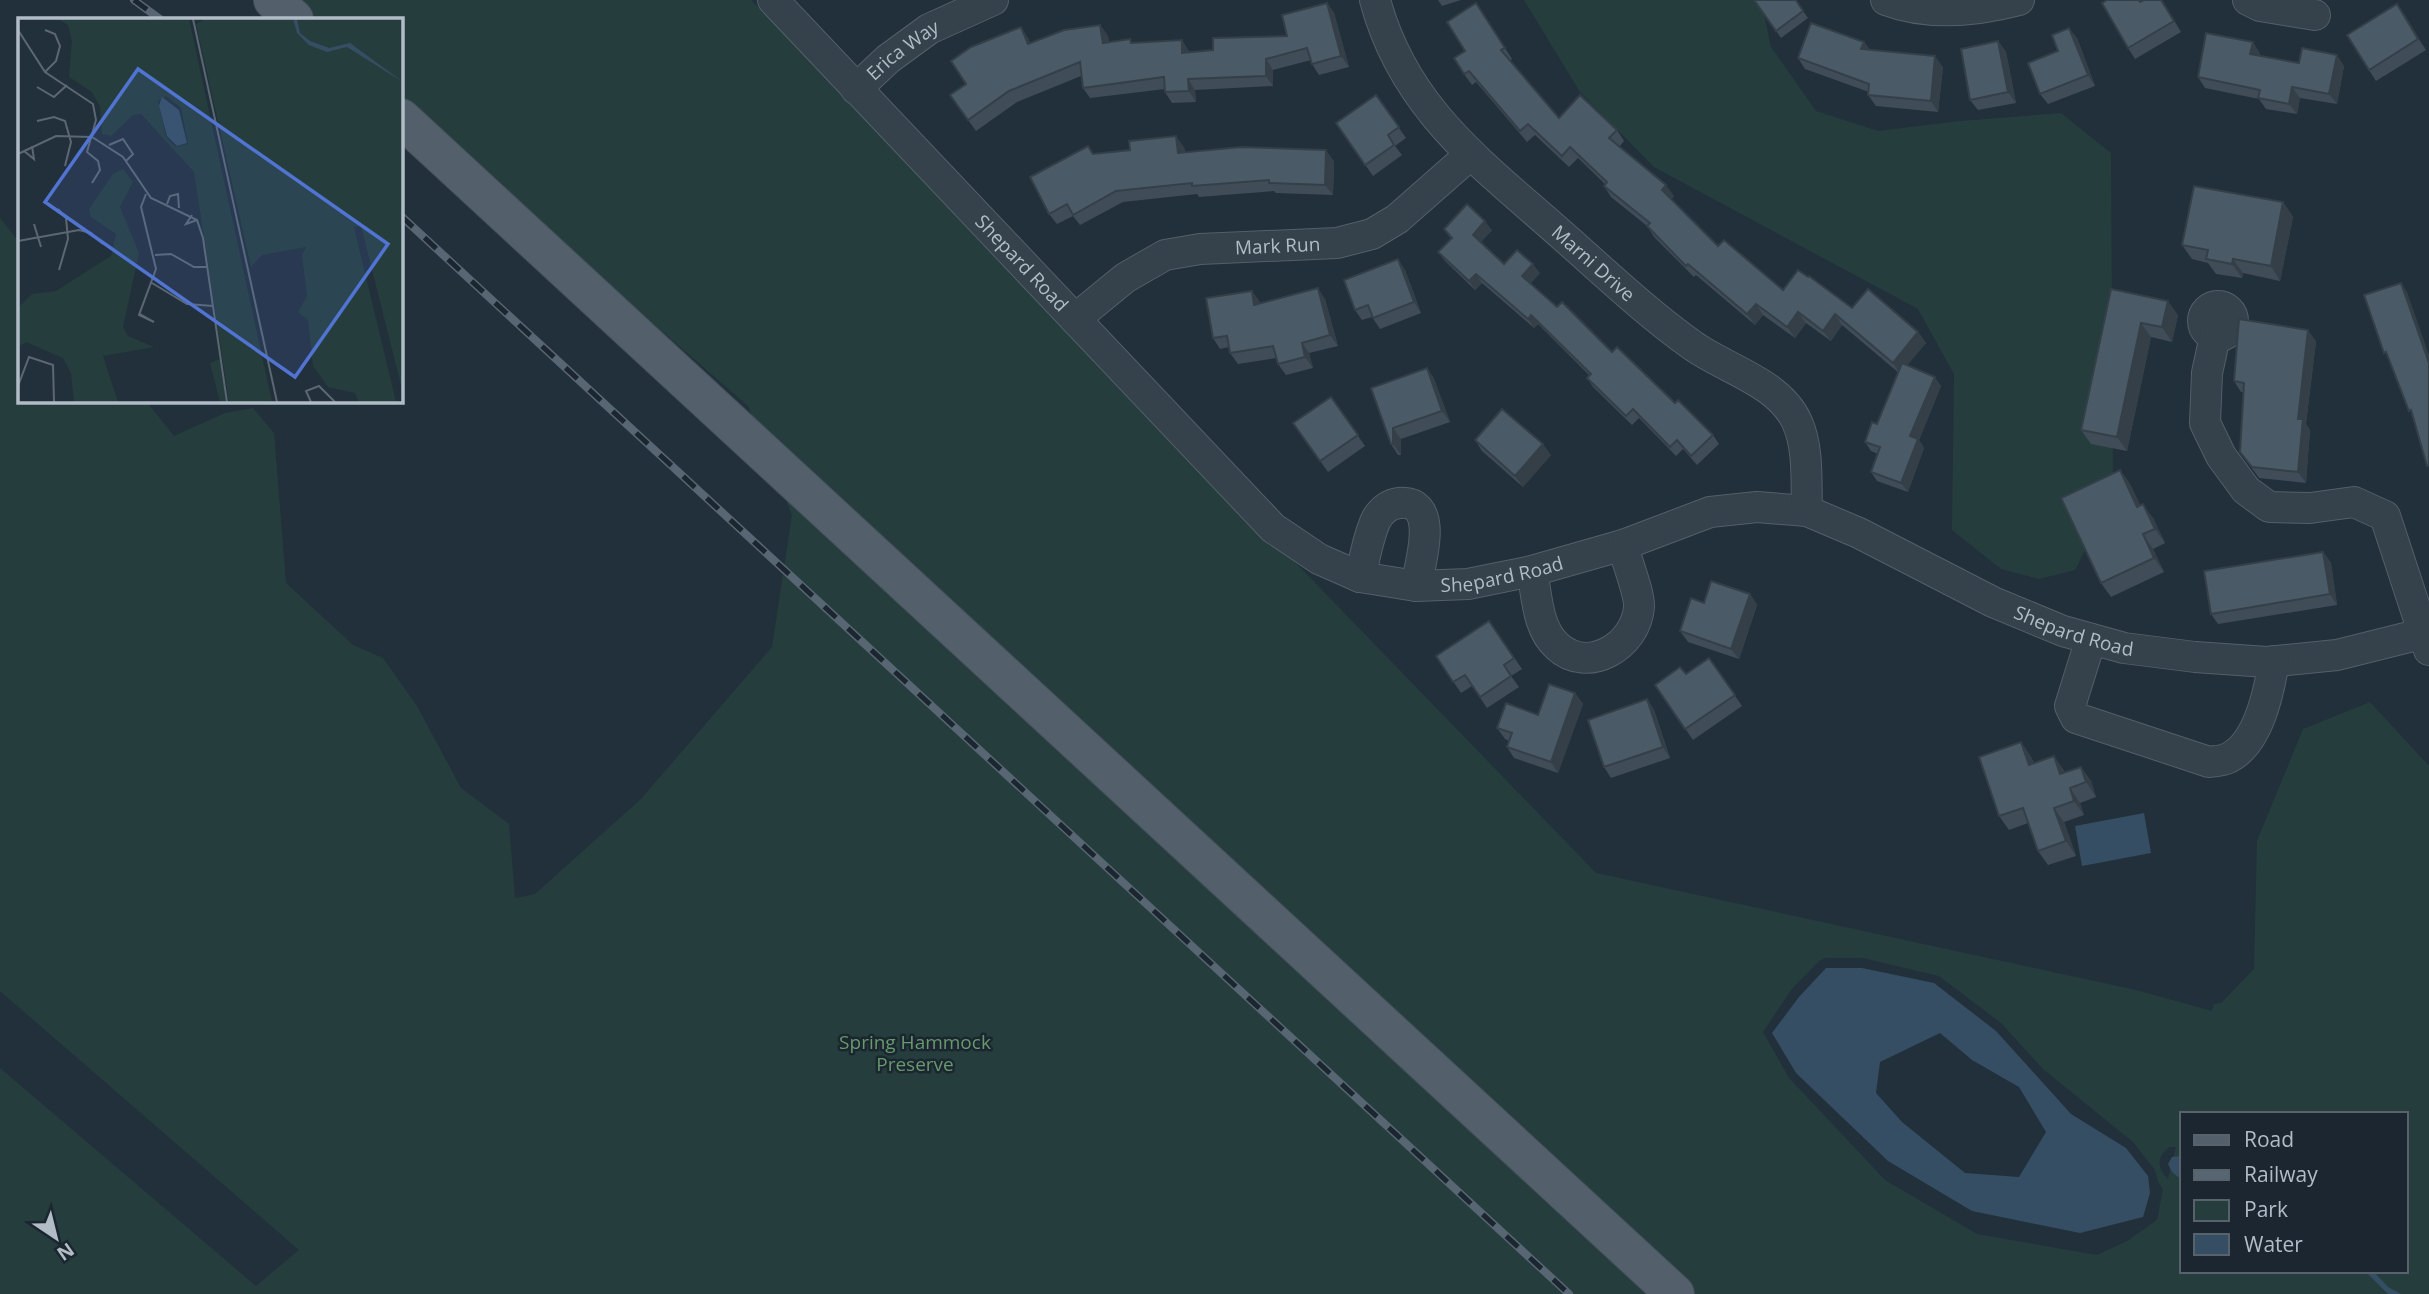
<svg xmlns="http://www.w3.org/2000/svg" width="2429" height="1294" viewBox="0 0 2429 1294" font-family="'Open Sans',sans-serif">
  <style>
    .green { fill: #253e3d; fill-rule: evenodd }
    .water { fill: #354e63; fill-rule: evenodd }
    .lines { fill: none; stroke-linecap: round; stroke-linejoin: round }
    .minor-casing { stroke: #545f69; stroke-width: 32 }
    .major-casing { stroke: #424d57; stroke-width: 40 }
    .minor { stroke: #35414b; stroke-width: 30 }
    .major { stroke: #53606b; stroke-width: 38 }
    .rail-casing { stroke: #576672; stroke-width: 8 }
    .rail { stroke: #1b2630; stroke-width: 5; stroke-dasharray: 16; stroke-linecap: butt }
    .wall { fill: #404d59 }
    .shaded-wall { fill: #343f48 }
    .building { fill: #4a5a67; stroke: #343f48; stroke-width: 2 }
    .labels { text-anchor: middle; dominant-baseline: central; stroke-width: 5; stroke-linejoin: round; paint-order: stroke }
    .street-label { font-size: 19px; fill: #b1bcc7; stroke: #1b2630 }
    .park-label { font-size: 19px; fill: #67996c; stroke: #1b2630 }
    .inset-road { fill: none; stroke: #5b6873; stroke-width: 2 }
    .view { fill: #5174d2; fill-opacity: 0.15; stroke: #5174d2; stroke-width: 3.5 }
    .inset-edge { fill: none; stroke: #b1bcc7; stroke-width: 3.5 }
  </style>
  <rect width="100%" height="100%" fill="#22303b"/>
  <g class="green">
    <path d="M288,0h463l845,873 540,117 76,21 2,-7 7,-1 33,-34 3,-128 46,-112 67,-27 59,64v528h-739l-930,-859 -12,-29 -347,-302v-85h-92zM1825,958h38l76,18 62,47 42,46 90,73 22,28 3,12 5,7 -6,31 -30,21 -30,14 -120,-21 -92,-54 -96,-102 -26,-46 28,-42 28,-29zM2182,1114h224v157h-224zM2170,1147h6l-8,32c-11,-10 -12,-23 2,-32z"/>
    <polygon points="1524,0 1761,0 1771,47 1816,111 1878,131 1960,121 2061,113 2111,153 2113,495 2075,570 2039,579 2001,569 1952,530 1954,374 1918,309 1654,167 1580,92"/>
    <polygon points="0,218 19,242 19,401 146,401 174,436 225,413 253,408 274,433 286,583 353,645 383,658 417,706 461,788 509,824 515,898 535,894 641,799 772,647 792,515 778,480 1659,1294 0,1294 0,1068 256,1286 299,1250 0,991"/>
  </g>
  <g class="water">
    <polygon points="2144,813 2151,853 2082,866 2075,826"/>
    <path d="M1826,968h36l72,15 62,48 75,83 55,34 22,28 2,17 -7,24 -63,16 -108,-22 -84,-50 -92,-88 -24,-40 27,-36zM1940,1033l32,27 47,27 27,45 -27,45 -54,-4 -63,-51 -26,-29 4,-31z"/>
    <polygon points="2182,1156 2182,1180 2172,1172 2168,1164 2172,1157"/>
    <polygon points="2365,1271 2373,1271 2388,1287 2401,1294 2388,1294"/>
  </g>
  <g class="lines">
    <g class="minor-casing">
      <g id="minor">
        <path id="s1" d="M773,0l500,528 46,31 41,18 56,9 52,-2 64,-13 91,-26 87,-33 47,-5 50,4 52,22 134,69 70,29 61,17 71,9 72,5 70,-7 92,-23"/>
        <path id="s2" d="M1375,0c29,109 107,164 188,236 42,37 83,76 129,109 33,24 87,37 105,77 12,26 9,61 10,89"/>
        <path d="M1886,0c42,16 91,11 133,0"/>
        <polyline points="2248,0 2260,6 2315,15"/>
        <path id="s3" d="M856,89l32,-30 41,-30 64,-29"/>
        <circle cx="2218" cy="321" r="15"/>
        <path id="s4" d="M1075,319l50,-41 40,-23 35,-6 137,-6 35,-9 25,-15 74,-65"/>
        <polyline points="2215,336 2207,373 2205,423 2221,456 2246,490 2269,507 2310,508 2354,502 2385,516 2429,650"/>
        <path d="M1532,571c5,24 5,57 25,75 31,29 79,0 82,-39 1,-13 -13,-47 -16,-62"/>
        <path d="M1360,577c5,-18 8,-42 17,-59 5,-8 13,-14 22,-15 42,-4 21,61 17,83"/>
        <path d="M2091,639l-21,67 6,12 133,44c6,-1 12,-1 17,-3 32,-13 43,-67 48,-98"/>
      </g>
    </g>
    <g class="major-casing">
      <g id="major">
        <polyline points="273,0 294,19"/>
        <polyline points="401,118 1675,1294"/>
      </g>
    </g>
    <use href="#minor" class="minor"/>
    <use href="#major" class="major"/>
    <g class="rail-casing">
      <g id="rail">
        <polyline points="134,0 160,19"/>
        <polyline points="401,216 1569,1294"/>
      </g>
    </g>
    <use href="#rail" class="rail"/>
  </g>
  <g class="wall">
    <polygon points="1438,0 1461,0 1442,6"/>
    <polygon points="1754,0 1803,11 1808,18 1781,38"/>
    <polygon points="2107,0 2141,0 2141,1 2144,0 2162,0 2181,32 2135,59 2128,48"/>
    <polygon points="1327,3 1334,13 1349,67 1319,75 1312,64 1311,60 1273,70 1273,86 1195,90 1196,102 1172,103 1165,92 1165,89 1090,98 1083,88 1081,76 1017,102 976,131 950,95 1028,38 1030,43 1100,25 1108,36 1109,42 1133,43 1182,40 1189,52 1213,50 1287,36"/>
    <polygon points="2397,4 2426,50 2376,81 2369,70"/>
    <polygon points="1483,14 1512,59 1510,61 1559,118 1617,130 1624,141 1619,147 1674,196 1671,199 1718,246 1783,290 1852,308 1918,332 1926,343 1907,365 1941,386 1919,440 1924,448 1908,492 1877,481 1871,472 1878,454 1871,451 1865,442 1877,424 1899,373 1842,325 1831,341 1806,323 1795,338 1763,315 1755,325 1696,275 1694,277 1654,237 1647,226 1611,197 1604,186 1605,184 1578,158 1569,167 1535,135 1527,142 1476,82 1472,85 1464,74 1465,51"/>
    <polygon points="2077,38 2095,86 2048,104 2040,94 2058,51"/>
    <polygon points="1998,41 2006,52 2016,103 1978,110 1970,100"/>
    <polygon points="1864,42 1870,50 1943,67 1938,112 1876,106 1868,95 1869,92 1805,69 1798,58"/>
    <polygon points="2260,53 2260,56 2299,63 2344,66 2337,104 2300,98 2297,114 2266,109 2259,99 2205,88 2198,77"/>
    <polygon points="1376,95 1406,138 1395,146 1402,155 1373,176 1336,123"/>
    <polygon points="1184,147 1185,152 1334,161 1333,195 1276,193 1274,191 1199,197 1197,194 1123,202 1080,225 1073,216 1057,224 1049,214 1094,154"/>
    <polygon points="2283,202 2293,217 2280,281 2243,273 2242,278 2216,274 2208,263 2192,259 2182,245"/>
    <polygon points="1444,229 1492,230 1481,242 1504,264 1540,273 1530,284 1612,352 1675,403 1713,435 1719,444 1697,465 1683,449 1676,456 1639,418 1632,425 1593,387 1587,378 1589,375 1538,324 1534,328 1482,283 1475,290 1445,261 1438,252 1451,239"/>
    <polygon points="1405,270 1421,313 1380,329 1372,317 1362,320 1355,310"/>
    <polygon points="2111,289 2178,315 2172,342 2151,337 2127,451 2091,444 2081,430"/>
    <polygon points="1325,299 1338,346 1309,353 1313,368 1286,375 1278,364 1276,358 1238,364 1230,353 1229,347 1220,349 1213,338 1260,302 1260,304"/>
    <polygon points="2316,341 2306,424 2310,430 2306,483 2259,478 2240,452 2244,392 2241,392 2234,381"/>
    <polygon points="1427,368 1434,379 1450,422 1401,439 1401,455 1398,455 1391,444 1371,388"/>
    <polygon points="1331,397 1365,446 1328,472 1293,423"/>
    <polygon points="1475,440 1551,455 1523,487 1482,451"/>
    <polygon points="2120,470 2130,484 2140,505 2153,518 2165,543 2153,549 2164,572 2111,597 2101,583"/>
    <polygon points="2323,552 2331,563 2337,605 2218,624 2211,614"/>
    <polygon points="1750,594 1757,605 1739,659 1688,642 1680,631 1704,603"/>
    <polygon points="1489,621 1522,669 1511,676 1519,687 1487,708 1472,686 1461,693 1436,656"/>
    <polygon points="1709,658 1742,706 1693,740 1655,685 1686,674"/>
    <polygon points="1575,693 1583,704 1558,773 1514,758 1507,747 1509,741 1505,739 1497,728 1538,715"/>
    <polygon points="1647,699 1654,710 1670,758 1611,778 1604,767"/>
    <polygon points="2021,742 2031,757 2034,763 2054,756 2065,773 2081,767 2091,781 2096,797 2080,803 2084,815 2064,822 2076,856 2048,865 2038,851 2028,823 2009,830 1999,816"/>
  </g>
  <g class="shaded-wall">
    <polygon points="2161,0 2162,0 2181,32 2174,21"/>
    <polygon points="1327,3 1334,13 1349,67 1341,56"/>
    <polygon points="2397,4 2405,15 2426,50 2418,39"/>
    <polygon points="1100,25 1108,36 1110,54 1103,43"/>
    <polygon points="1021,27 1028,38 1035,55 1028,44"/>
    <polygon points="2069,28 2077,38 2095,86 2088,75"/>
    <polygon points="1182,40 1189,51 1190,64 1182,53"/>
    <polygon points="1998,41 2006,52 2016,103 2008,92"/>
    <polygon points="1864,42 1872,53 1861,49"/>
    <polygon points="2253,42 2260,53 2258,65 2250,54"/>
    <polygon points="2337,55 2344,66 2337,104 2329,94"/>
    <polygon points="1935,56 1943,67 1938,112 1931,101"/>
    <polygon points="1266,59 1273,70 1273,86 1266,76"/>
    <polygon points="1188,79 1195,90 1196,102 1189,91"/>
    <polygon points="2292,87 2300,98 2297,114 2289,104"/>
    <polygon points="1176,136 1184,147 1186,164 1178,153"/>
    <polygon points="1326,150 1334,161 1333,195 1325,185"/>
    <polygon points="1666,185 1674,196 1670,201 1662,190"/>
    <polygon points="2283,202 2293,217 2280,281 2271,266"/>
    <polygon points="1485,221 1492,230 1479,244 1473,235"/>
    <polygon points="1398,259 1405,270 1421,313 1414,302"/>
    <polygon points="2233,259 2243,273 2242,278 2232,264"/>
    <polygon points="1533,264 1540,273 1529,285 1522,276"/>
    <polygon points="1476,274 1482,283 1475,290 1469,281"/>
    <polygon points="2401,283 2407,292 2429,355 2429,363"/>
    <polygon points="1318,288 1325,299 1338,346 1330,335"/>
    <polygon points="1252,291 1260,302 1262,316 1254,305"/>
    <polygon points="2168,301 2178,315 2172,342 2162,327"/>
    <polygon points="1756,304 1763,315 1755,325 1747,314"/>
    <polygon points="1798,312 1806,323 1795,338 1787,327"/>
    <polygon points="1835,314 1842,325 1831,341 1823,331"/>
    <polygon points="1531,315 1538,324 1534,328 1528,319"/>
    <polygon points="2141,323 2151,337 2127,451 2117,437"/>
    <polygon points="2308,330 2316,341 2306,424 2310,430 2306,483 2298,472 2298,419"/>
    <polygon points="1918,332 1926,343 1900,374 1893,363"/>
    <polygon points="1302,343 1309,353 1313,368 1305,357"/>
    <polygon points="1427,368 1434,379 1450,422 1442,411"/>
    <polygon points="1935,377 1941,386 1919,440 1924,448 1908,492 1901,483 1910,436"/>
    <polygon points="1393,428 1401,439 1401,455 1393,444"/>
    <polygon points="1543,444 1551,455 1523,487 1515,476"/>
    <polygon points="2120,470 2130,484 2147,521 2137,507"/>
    <polygon points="2143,504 2153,518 2165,543 2155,529"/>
    <polygon points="2143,534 2153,549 2164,572 2154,558"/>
    <polygon points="2323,552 2331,563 2337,605 2330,594"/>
    <polygon points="1750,594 1757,605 1739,659 1731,649"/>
    <polygon points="1575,693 1583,704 1558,773 1551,762"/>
    <polygon points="1647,699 1654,710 1670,758 1663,747"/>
    <polygon points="2021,742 2031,757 2039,779 2029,765"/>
    <polygon points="2054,756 2064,770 2070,789 2060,774"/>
    <polygon points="2081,767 2091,781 2096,797 2086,782"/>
    <polygon points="2070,788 2080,803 2084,815 2074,801"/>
    <polygon points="2054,808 2064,822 2076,856 2066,841"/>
  </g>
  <g class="building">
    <polygon points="1754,0 1796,0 1803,11 1776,31"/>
    <polygon points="2107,0 2139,0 2140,2 2144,0 2161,0 2174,21 2128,48 2102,3"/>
    <polygon points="1327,3 1341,56 1312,64 1307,48 1266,59 1266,76 1188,79 1189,91 1165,92 1164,77 1083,88 1080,62 1009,91 968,120 950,95 966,84 951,61 971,47 1021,27 1028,44 1064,30 1100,25 1103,43 1130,39 1131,43 1182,40 1182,53 1213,50 1213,38 1287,36 1282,15"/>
    <polygon points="1476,3 1505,48 1501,50 1559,118 1580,95 1617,130 1609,138 1666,185 1662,190 1718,246 1724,240 1783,290 1798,270 1808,277 1809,276 1852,308 1868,289 1918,332 1893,363 1835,314 1823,331 1798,312 1787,327 1756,304 1747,314 1688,264 1686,266 1647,226 1650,223 1604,186 1607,182 1570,147 1562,156 1528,124 1520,131 1469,71 1464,74 1454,58 1465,51 1447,22"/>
    <polygon points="2397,4 2418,39 2369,70 2347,35"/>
    <polygon points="1811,23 1864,42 1861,49 1935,56 1931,101 1868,95 1869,84 1798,58"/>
    <polygon points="2069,28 2088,75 2040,94 2028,63 2058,51 2052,35"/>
    <polygon points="2206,33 2253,42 2250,54 2299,63 2302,48 2337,55 2329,94 2292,87 2289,104 2258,98 2260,90 2198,77"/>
    <polygon points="1998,41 2008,92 1970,100 1961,49"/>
    <polygon points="1376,95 1399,127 1388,135 1394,145 1365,165 1336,123"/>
    <polygon points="1176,136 1178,153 1241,147 1326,150 1325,185 1269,183 1269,180 1192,186 1192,183 1116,191 1073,215 1067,204 1049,214 1030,177 1088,146 1093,154 1130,150 1129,141"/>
    <polygon points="2194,186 2283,202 2271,266 2233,259 2232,264 2206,259 2208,250 2182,245"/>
    <polygon points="1467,204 1485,221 1473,235 1504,264 1517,250 1533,264 1522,276 1557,307 1562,302 1612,352 1617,347 1675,403 1678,400 1713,435 1691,456 1677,440 1670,447 1633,409 1626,416 1587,378 1591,374 1531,315 1528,319 1476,274 1469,281 1438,252 1452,238 1444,229"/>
    <polygon points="1398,259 1414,302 1373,318 1368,305 1355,310 1344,280"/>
    <polygon points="2401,283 2429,363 2429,465 2427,466 2411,410 2409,411 2386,352 2384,353 2364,295"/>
    <polygon points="1318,288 1330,335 1302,343 1305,357 1278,364 1273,346 1230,353 1227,336 1213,338 1206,298 1252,291 1254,305"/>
    <polygon points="2111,289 2168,301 2162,327 2141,323 2117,437 2081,430"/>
    <polygon points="2239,319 2308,330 2298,419 2303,419 2298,472 2252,467 2240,452 2244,383 2234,381"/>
    <polygon points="1902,363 1935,377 1910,436 1918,439 1901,483 1871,472 1880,447 1865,442 1872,422 1877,424"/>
    <polygon points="1427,368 1442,411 1393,428 1393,444 1391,444 1371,388"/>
    <polygon points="1331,397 1358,435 1320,461 1293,423"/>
    <polygon points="1502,409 1543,444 1515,476 1475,440"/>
    <polygon points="2120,470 2137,507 2143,504 2155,529 2143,534 2154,558 2101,583 2061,498"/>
    <polygon points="2323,552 2330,594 2211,614 2204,571"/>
    <polygon points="1711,581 1750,594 1731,649 1680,631 1691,598 1704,603"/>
    <polygon points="1489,621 1514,658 1504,665 1511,676 1480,697 1465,675 1453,682 1436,656"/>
    <polygon points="1709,658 1735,695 1685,729 1655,685 1680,667 1686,674"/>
    <polygon points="1549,684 1575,693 1551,762 1507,747 1512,733 1497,728 1506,703 1538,715"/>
    <polygon points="1647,699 1663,747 1604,767 1588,720"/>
    <polygon points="2021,742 2029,765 2054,756 2060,774 2081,767 2086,782 2070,788 2074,801 2054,808 2066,841 2038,851 2023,808 1999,816 1979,757"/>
  </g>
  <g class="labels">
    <g class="street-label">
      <text stroke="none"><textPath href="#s3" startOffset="61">Erica Way</textPath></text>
      <text stroke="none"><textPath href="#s4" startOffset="224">Mark Run</textPath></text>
      <text stroke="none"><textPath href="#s1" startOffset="362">Shepard Road</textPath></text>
      <text stroke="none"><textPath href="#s2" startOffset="348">Marni Drive</textPath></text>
      <text stroke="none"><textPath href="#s1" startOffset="971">Shepard Road</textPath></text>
      <text stroke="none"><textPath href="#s1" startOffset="1580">Shepard Road</textPath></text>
    </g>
    <g class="park-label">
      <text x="915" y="1042">Spring Hammock<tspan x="915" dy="22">Preserve</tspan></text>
    </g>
  </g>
  <g transform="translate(18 18)">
    <rect width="385" height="385" fill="#22303b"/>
    <path d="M41,1h130l83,383h-43l-35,-230 -53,-58 -8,1 -22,21 -9,-2 -2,-27 -8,-15 -23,-15 3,-36 -4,-16zM148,78l15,12 7,36 -12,3 -10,-10 -8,-36zM187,1h198v374l-42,-167 -7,1 42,175h-37l-4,-9 -27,-6 -15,-21 -5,-46 -10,-8 9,-16 -5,-41 4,-8 -44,8 -11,12 -55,-243zM105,151l10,13 -13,25 19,46 -16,74 5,9 26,11 -51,9 15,46h-44l-3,-29 -8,-15 -37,-16 -8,5v-39l14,-14 24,-3 55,-35 5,-22 -25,-17 -2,-8 24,-35zM202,341l6,43h-6l-10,-39z" fill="#253e3d" fill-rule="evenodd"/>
    <path d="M275,1h4l3,14 10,8 19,7 21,-5 53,39 -56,-35 -20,5 -18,-7 -12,-12zM144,79l17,13 8,33 -10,3 -10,-10 -8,-30z" fill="#354e63"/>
    <path class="inset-road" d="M175,1l84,383M0,12l27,42 48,32 3,16 -9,32 11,9 2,9 -8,13M27,12l10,4 5,12 -4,15 -11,11M19,69l17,10 13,-12M19,103l17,-4 11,4 6,21 -6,24M91,127l14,-6 10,15 -7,7M6,133l10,8 -2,-13M0,136l38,-18 36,1 31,20 28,41 46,22 6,18 24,164M149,186l3,-8 8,-2 1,14M40,191l8,9 2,21 -9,31M174,197l-6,9 11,-4M16,206l7,23M0,223l61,-11 12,3 12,11M137,237l16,-1 23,13h13M134,265l35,21 26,2M122,296l14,8 -15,-7 17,-46 -15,-62 5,-13M0,368l11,-29 24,8 1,37M293,384l-5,-11 13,-5 16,16"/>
    <path class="view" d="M120,51l250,175 -93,133 -250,-175z"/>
    <rect width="385" height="385" class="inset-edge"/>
  </g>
  <rect x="2180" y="1112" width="228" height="161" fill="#1b2630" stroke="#57626c" stroke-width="2"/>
  <rect x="2194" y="1135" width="35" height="10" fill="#53606b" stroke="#57626c" stroke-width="2"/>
  <text x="2244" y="1147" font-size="21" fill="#b1bcc7">Road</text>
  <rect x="2194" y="1170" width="35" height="10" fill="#576672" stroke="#57626c" stroke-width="2"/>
  <text x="2244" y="1182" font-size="21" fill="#b1bcc7">Railway</text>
  <rect x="2194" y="1200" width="35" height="21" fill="#253e3d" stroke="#57626c" stroke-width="2"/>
  <text x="2244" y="1217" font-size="21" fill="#b1bcc7">Park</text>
  <rect x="2194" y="1234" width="35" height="21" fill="#354e63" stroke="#57626c" stroke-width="2"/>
  <text x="2244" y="1252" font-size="21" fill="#b1bcc7">Water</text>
  <g transform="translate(56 1238) rotate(145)" stroke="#1b2630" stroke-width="5" paint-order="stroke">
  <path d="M0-5L12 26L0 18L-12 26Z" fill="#b1bcc7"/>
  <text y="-10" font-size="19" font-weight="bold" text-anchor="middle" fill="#b1bcc7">N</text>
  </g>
</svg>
